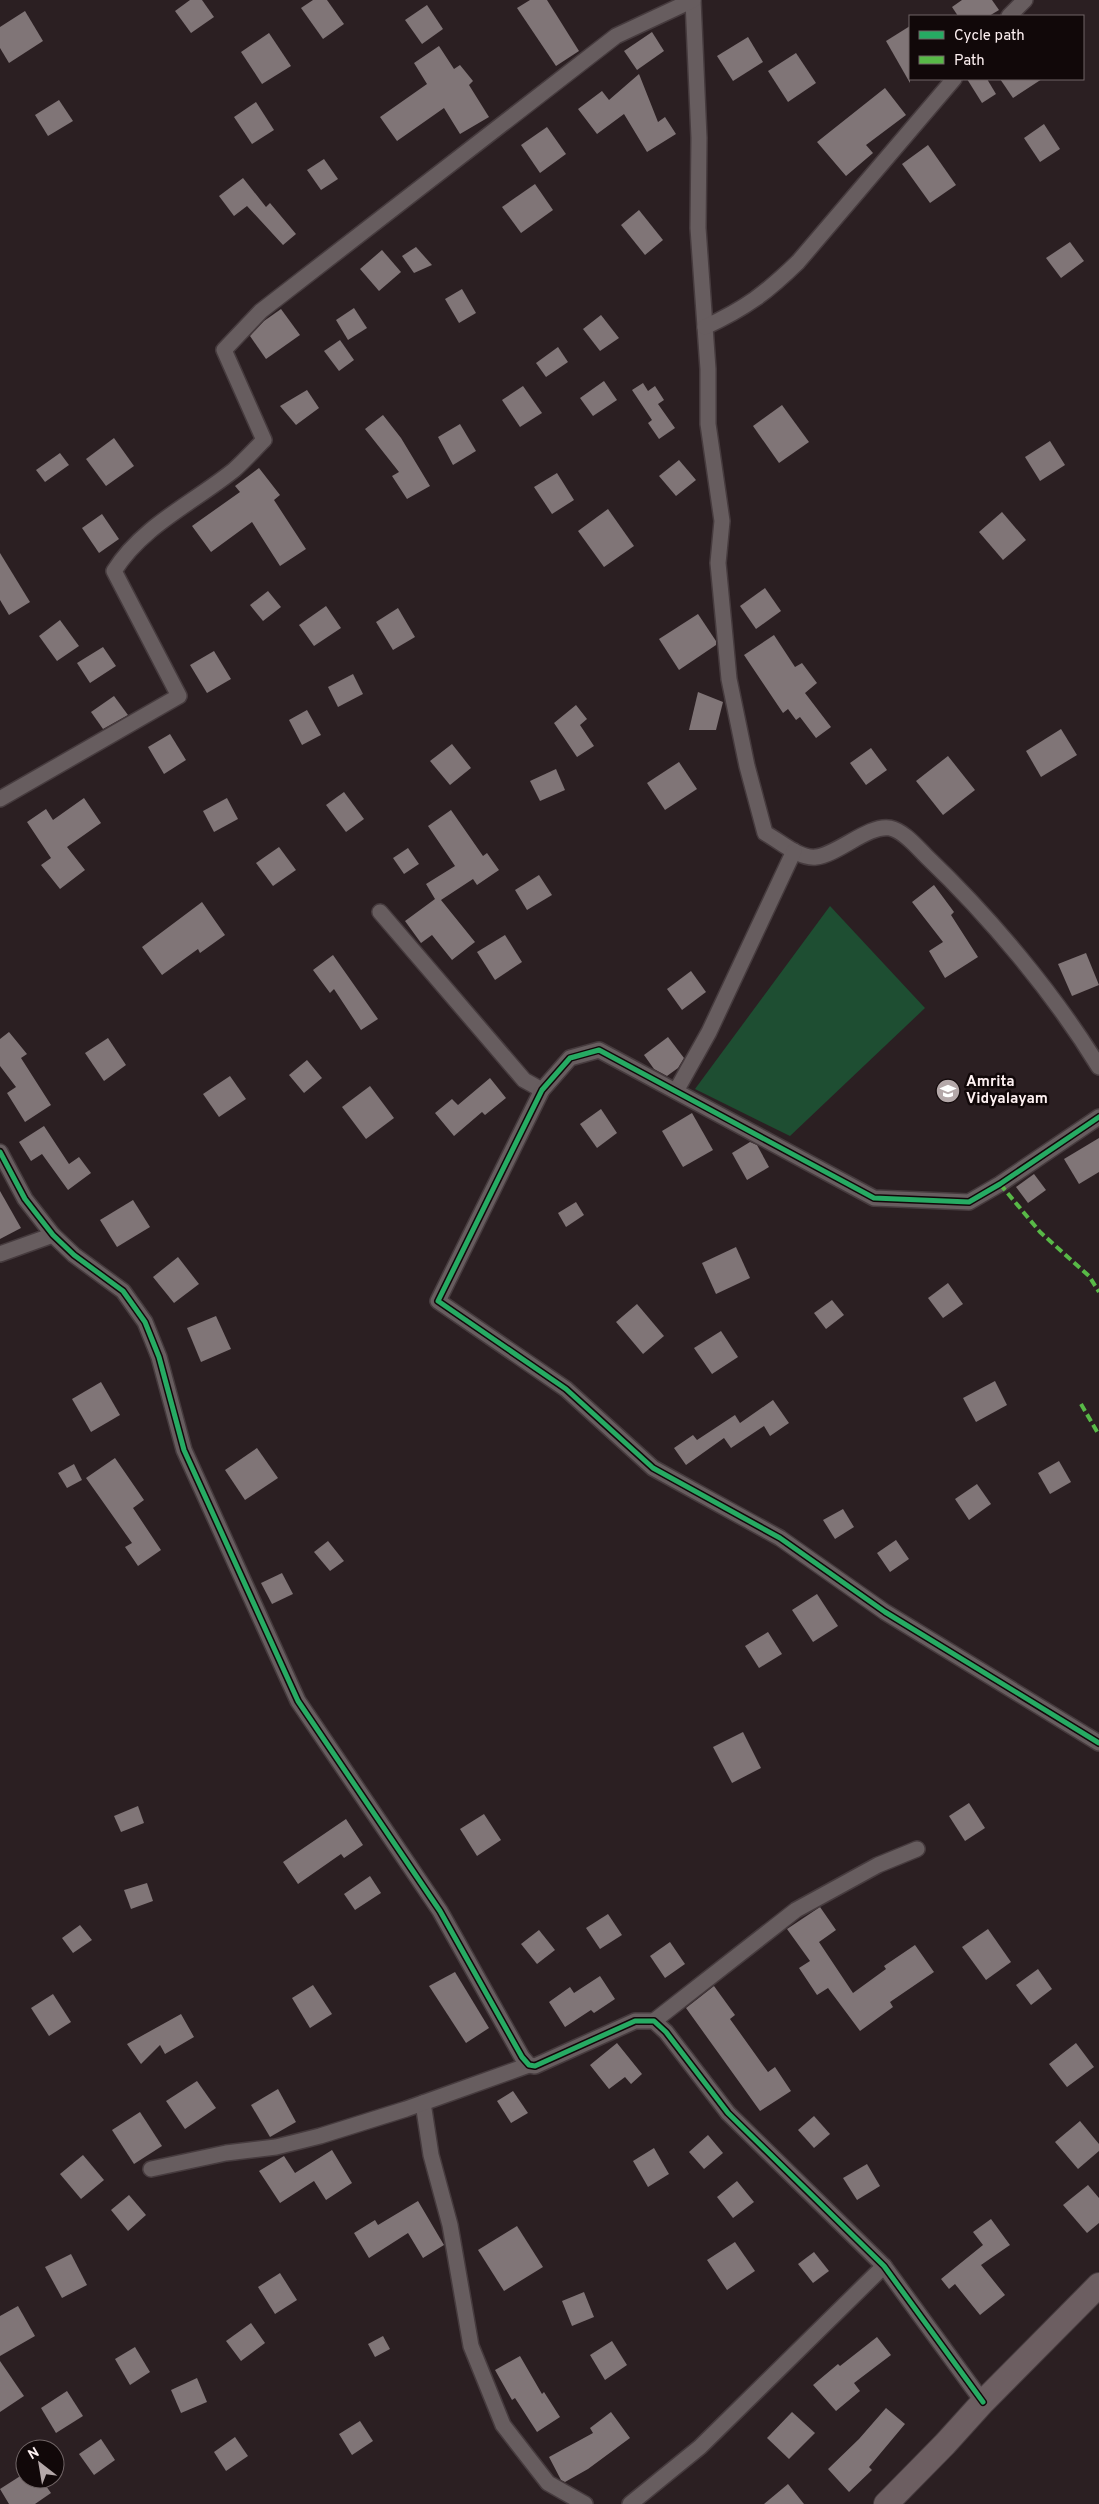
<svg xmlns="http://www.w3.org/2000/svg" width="1099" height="2504" viewBox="0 0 1099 2504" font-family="Overpass,sans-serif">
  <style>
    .green { fill: #1e4e32 }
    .building { fill: #807577 }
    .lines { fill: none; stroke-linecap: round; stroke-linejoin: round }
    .street-casing { stroke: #463b3e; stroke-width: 18 }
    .primary-casing { stroke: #463b3e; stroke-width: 26 }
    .street { stroke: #675d5f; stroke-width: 15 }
    .primary { stroke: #6c5e61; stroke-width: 24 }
    .quiet { stroke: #58b947; stroke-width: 4; stroke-dasharray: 8 4; stroke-linecap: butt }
    .cycleway-casing { stroke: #110809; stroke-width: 8 }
    .cycleway { stroke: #26ab63; stroke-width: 5 }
    .labels { text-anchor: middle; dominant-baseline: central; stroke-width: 5; stroke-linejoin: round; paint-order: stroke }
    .poi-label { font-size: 15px; font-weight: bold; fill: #fef1f2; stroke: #110809; text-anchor: start }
  </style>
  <rect width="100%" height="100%" fill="#2b1f22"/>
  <polygon class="green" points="830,906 925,1008 790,1136 695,1089"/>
  <g class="building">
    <polygon points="190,0 202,0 214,17 191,33 175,11"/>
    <polygon points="313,0 327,0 344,24 323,39 301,8"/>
    <polygon points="530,0 547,0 579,51 556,66 517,8"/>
    <polygon points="962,0 992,0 999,10 989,16 958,16 952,7"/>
    <polygon points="427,5 443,29 422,44 405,20"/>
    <polygon points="25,11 43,41 9,63 0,48 0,27"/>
    <polygon points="910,26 910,83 886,41"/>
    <polygon points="652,32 664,51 637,70 624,51"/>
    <polygon points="269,33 291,66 262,84 241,52"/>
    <polygon points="748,37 763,62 733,81 717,56"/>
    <polygon points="439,46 454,69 460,65 473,81 469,85 489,117 460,134 444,108 397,141 380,117 427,84 414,63"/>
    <polygon points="796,53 816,83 788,102 768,71"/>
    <polygon points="639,74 658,122 665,117 676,134 647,152 624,114 597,134 578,109 602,91 609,100"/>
    <polygon points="967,79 987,79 996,94 982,103"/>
    <polygon points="1000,79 1042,79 1013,98"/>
    <polygon points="885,88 906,115 866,145 873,153 846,176 817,142"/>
    <polygon points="59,100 73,121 48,136 35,115"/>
    <polygon points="256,102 274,130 252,144 234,117"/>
    <polygon points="1044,124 1060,149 1040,162 1024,138"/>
    <polygon points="547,127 566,154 540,173 521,145"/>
    <polygon points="928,145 956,185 930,203 902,164"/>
    <polygon points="324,159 338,179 321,190 307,170"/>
    <polygon points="243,178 266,207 270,203 296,234 283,245 247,206 234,216 219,196"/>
    <polygon points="535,184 553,210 521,233 502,207"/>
    <polygon points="639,210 663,240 645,255 621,225"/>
    <polygon points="1070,242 1084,261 1061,278 1046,258"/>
    <polygon points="416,247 432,265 414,273 402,256"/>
    <polygon points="382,250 401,272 379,291 360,269"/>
    <polygon points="462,289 476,313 459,323 445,299"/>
    <polygon points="354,308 367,328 348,340 336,320"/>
    <polygon points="281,309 300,335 266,359 250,336 264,321"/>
    <polygon points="601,315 619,338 600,351 583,329"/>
    <polygon points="340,340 354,360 339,371 324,351"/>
    <polygon points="558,347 568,362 546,377 536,363"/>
    <polygon points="604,381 617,400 593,416 580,398"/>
    <polygon points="643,383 648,391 655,386 664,400 658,404 675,428 659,439 648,423 652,420 632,390"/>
    <polygon points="523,386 542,413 520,427 502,400"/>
    <polygon points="307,390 319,408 296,425 280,406"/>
    <polygon points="782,405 809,442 779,463 753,426"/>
    <polygon points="383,415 401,438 430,486 407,499 392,476 399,472 365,429"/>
    <polygon points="460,424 476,451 453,465 438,437"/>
    <polygon points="114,438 134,466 106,486 86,459"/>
    <polygon points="1050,441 1065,465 1040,481 1025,457"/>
    <polygon points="60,453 69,465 45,482 36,470"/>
    <polygon points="679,460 696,480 676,496 659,476"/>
    <polygon points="259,468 280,495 274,500 306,549 280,566 252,522 211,552 192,526 240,492 235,486"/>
    <polygon points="557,473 574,500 552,514 534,487"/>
    <polygon points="608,509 634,546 604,567 578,531"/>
    <polygon points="1002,512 1026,540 1003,560 979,532"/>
    <polygon points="102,514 119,539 99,553 82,528"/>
    <polygon points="0,553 30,602 9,615 0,600"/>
    <polygon points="765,588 781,611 756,629 740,606"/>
    <polygon points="268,591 281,607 263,621 250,605"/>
    <polygon points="326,606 341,628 314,646 299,625"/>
    <polygon points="398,608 415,637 393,650 376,622"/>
    <polygon points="698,614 716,641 716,645 679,670 659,639"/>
    <polygon points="60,620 79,646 57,661 39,636"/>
    <polygon points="774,635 795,667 802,663 817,683 805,693 831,727 816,738 800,717 796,720 788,709 783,713 744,655"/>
    <polygon points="103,647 116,666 90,683 77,663"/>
    <polygon points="214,651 231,679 207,693 190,665"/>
    <polygon points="353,674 363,694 338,707 328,687"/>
    <polygon points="698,692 723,702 716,730 689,730"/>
    <polygon points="114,696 128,715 103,729 91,712"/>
    <polygon points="576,705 587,719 580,725 594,746 577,757 554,723"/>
    <polygon points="307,710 321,735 302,745 289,720"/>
    <polygon points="1061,729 1077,755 1041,777 1026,751"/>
    <polygon points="170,734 186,760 164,774 148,747"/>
    <polygon points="452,744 471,768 450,785 430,761"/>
    <polygon points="871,748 887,770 866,785 850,763"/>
    <polygon points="948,756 975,790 943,815 916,781"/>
    <polygon points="679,762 697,789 665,810 647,783"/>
    <polygon points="556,769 565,790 540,801 530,781"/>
    <polygon points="344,792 364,819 346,832 326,805"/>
    <polygon points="84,798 101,823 67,847 85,870 60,889 41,865 51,858 27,822 46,809 53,820"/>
    <polygon points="227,798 238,819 214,832 203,811"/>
    <polygon points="451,810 483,856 487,853 499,870 477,885 473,879 441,900 475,942 452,960 432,935 421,943 405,921 435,899 426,884 455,866 428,826"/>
    <polygon points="279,847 296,870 273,886 256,863"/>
    <polygon points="408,848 419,864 404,874 393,858"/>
    <polygon points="539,875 552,895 527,910 515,890"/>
    <polygon points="934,885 954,912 951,915 978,957 945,978 929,951 943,942 912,902"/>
    <polygon points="202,902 225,935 200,953 198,949 162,975 142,947"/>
    <polygon points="505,935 522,962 495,980 477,952"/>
    <polygon points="1086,953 1099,985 1072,996 1058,964"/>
    <polygon points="333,955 378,1019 361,1030 334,989 330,993 313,970"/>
    <polygon points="691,971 706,992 682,1010 667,989"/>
    <polygon points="9,1032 27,1054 21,1058 51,1105 25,1122 7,1093 16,1087 0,1066 0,1039"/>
    <polygon points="668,1037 684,1058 678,1068 667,1076 654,1069 644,1055"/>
    <polygon points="108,1038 126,1065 104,1081 85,1053"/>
    <polygon points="307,1060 322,1078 304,1093 289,1075"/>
    <polygon points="230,1076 246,1099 219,1117 203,1094"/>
    <polygon points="490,1078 506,1098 485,1115 482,1112 454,1136 435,1113 452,1099 458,1105"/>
    <polygon points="370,1086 394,1118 366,1139 342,1107"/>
    <polygon points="601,1109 617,1133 597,1148 580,1124"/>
    <polygon points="692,1113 713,1150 683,1167 662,1131"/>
    <polygon points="44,1126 69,1164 79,1157 91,1173 68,1190 42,1154 31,1161 19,1142"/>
    <polygon points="1099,1138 1099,1172 1079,1184 1064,1159"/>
    <polygon points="750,1142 757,1145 769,1167 747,1180 732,1153"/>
    <polygon points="1034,1174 1046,1190 1028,1203 1016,1187"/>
    <polygon points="0,1191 21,1228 0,1239"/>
    <polygon points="133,1200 150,1227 117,1247 100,1220"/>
    <polygon points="576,1202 584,1215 566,1227 558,1213"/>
    <polygon points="736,1247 750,1278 716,1294 702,1263"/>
    <polygon points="178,1257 199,1284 174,1303 153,1277"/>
    <polygon points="948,1283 963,1304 943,1318 928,1298"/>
    <polygon points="832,1300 844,1315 826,1329 814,1313"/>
    <polygon points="637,1304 664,1336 643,1354 616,1322"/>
    <polygon points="216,1316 231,1349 201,1362 187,1328"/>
    <polygon points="721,1331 738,1357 712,1374 694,1348"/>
    <polygon points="995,1381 1007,1405 976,1422 963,1398"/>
    <polygon points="101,1382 120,1415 91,1432 72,1399"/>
    <polygon points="773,1400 789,1423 770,1436 764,1426 731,1448 724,1438 686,1465 674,1448 693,1435 697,1440 735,1415 740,1423"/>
    <polygon points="257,1448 278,1478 245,1500 225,1470"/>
    <polygon points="115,1458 144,1500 133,1508 161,1550 138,1566 125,1547 132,1543 86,1478"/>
    <polygon points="1059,1461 1071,1482 1050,1494 1038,1473"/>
    <polygon points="74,1464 82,1480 67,1488 58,1473"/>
    <polygon points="977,1484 991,1504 969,1520 955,1499"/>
    <polygon points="843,1509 854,1527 835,1539 823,1520"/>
    <polygon points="896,1540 909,1559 890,1572 877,1553"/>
    <polygon points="328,1541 344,1561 330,1571 314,1552"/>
    <polygon points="282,1573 293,1594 272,1604 261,1583"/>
    <polygon points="817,1594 838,1626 813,1642 792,1610"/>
    <polygon points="768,1632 782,1654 759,1668 745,1646"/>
    <polygon points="743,1732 761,1768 732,1783 713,1747"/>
    <polygon points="969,1803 985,1828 965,1841 949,1816"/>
    <polygon points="138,1806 144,1823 121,1832 114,1816"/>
    <polygon points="484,1814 501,1840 477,1856 460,1829"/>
    <polygon points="346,1819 363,1845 344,1858 341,1854 298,1884 283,1862"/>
    <polygon points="370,1876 381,1893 355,1910 344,1894"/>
    <polygon points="147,1883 153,1901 131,1909 124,1890"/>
    <polygon points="820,1907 836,1930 819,1942 853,1993 886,1969 884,1966 915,1945 934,1972 890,2002 893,2007 860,2031 828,1988 817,1995 799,1968 810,1961 787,1929"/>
    <polygon points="608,1914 622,1935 600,1949 586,1928"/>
    <polygon points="80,1925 92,1940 73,1953 62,1938"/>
    <polygon points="988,1929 1011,1962 986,1980 962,1947"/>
    <polygon points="539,1930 555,1950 537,1964 521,1944"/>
    <polygon points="670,1942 685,1964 665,1978 650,1956"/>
    <polygon points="1038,1969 1052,1989 1031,2005 1016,1985"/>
    <polygon points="455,1972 489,2028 466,2043 429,1986"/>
    <polygon points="600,1976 615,1999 594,2013 591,2010 565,2027 549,2002 570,1987 574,1993"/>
    <polygon points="313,1985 332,2014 310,2028 292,1998"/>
    <polygon points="714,1986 735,2015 730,2019 768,2072 775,2067 791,2091 760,2111 686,2008"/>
    <polygon points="53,1994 71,2022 49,2036 31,2008"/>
    <polygon points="181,2014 194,2037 165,2054 160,2045 141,2064 127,2044"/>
    <polygon points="617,2043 642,2074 631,2084 625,2077 609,2089 590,2065"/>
    <polygon points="1076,2043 1094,2067 1067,2087 1049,2064"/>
    <polygon points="197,2081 216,2108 185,2129 166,2101"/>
    <polygon points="278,2089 296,2122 270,2137 251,2105"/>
    <polygon points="513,2091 528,2113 511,2123 497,2101"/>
    <polygon points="140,2112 162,2146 134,2164 112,2130"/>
    <polygon points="814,2116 830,2134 814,2148 798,2130"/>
    <polygon points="1080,2121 1099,2144 1099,2151 1078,2169 1055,2142"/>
    <polygon points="708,2135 723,2153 704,2169 689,2152"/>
    <polygon points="654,2148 669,2174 648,2187 633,2161"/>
    <polygon points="332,2150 352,2183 326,2200 314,2181 280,2203 259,2171 284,2156 295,2173"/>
    <polygon points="83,2155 104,2180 81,2199 60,2174"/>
    <polygon points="867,2164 880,2186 857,2200 843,2178"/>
    <polygon points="737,2181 754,2202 733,2218 717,2197"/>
    <polygon points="1088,2185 1099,2198 1099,2223 1087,2233 1063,2205"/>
    <polygon points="129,2195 146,2215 128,2231 111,2210"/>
    <polygon points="418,2201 444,2245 423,2258 408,2233 369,2258 354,2233 375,2220 378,2225"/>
    <polygon points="991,2219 1010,2245 981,2265 1005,2295 980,2315 955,2284 949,2289 941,2279 983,2245 973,2232"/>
    <polygon points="517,2226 543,2267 504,2291 478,2250"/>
    <polygon points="735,2242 755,2271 727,2290 707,2260"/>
    <polygon points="814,2252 829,2271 813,2283 798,2264"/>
    <polygon points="71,2254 87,2285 62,2298 45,2267"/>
    <polygon points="280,2273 297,2300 275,2314 258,2287"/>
    <polygon points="584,2292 594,2317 572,2326 562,2301"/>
    <polygon points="18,2306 35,2336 0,2356 0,2316"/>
    <polygon points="251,2323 265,2343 241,2361 226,2341"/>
    <polygon points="383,2336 390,2349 375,2357 368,2344"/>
    <polygon points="877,2337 891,2355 854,2383 860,2391 836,2411 813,2385 838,2364 840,2366"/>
    <polygon points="612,2341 627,2365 605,2380 590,2355"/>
    <polygon points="135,2347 150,2372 130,2385 115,2359"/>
    <polygon points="520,2356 542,2394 544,2392 560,2417 537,2432 515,2398 512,2400 495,2370"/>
    <polygon points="0,2361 24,2396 0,2412"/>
    <polygon points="197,2378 207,2402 181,2413 171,2390"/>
    <polygon points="67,2391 83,2416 56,2433 41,2408"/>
    <polygon points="886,2408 905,2424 869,2467 872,2470 849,2492 828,2469 859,2439"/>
    <polygon points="611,2412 630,2438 588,2469 565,2482 561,2480 549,2457 593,2433 590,2428"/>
    <polygon points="792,2412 815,2433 789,2459 767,2438"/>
    <polygon points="360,2421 373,2441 352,2455 339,2434"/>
    <polygon points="235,2437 248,2456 226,2471 214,2452"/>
    <polygon points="101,2439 115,2460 94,2475 79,2454"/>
    <polygon points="25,2473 25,2479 41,2479 51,2493 35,2504 9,2504 0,2489"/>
    <polygon points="788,2484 804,2504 764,2504"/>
  </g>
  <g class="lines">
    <g class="street-casing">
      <g id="street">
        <path d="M693,0l6,138 -1,90 10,141v55l14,97 -4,42 11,116 18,87 18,67c15,8 34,26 51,24 21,-2 53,-33 74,-29 14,3 27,19 36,28 63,60 127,136 173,211"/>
        <polyline points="1009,16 1025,0"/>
        <path d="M705,327c41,-19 61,-34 93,-65l156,-183"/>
        <path d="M0,799l179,-103 -65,-125c28,-45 79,-68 120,-101 10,-9 20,-20 30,-30l-40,-90 37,-39 355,-275 77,-36"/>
        <polyline points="380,912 524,1080 542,1090"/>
        <polyline points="676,1091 709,1032 794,851"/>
        <polyline points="1099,1117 1000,1184 969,1202 874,1198 599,1050 570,1058 542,1090 438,1301 566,1389 653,1468 780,1538 885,1612 1099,1743"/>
        <polyline points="0,1152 25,1199 53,1235 74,1255 123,1291 145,1322 159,1357 184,1450 298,1701 440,1911 522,2057 529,2065 535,2066 635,2021 654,2021 666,2032 728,2113 884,2266 983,2402"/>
        <polyline points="0,1254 53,1235"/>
        <polyline points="654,2021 796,1910 878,1865 917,1849"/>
        <polyline points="423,2103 431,2155 450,2225 471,2346 503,2425 548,2483 585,2504"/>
        <polyline points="151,2169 226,2153 276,2147 320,2136 406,2109 529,2065"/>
        <polyline points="630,2504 700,2447 884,2266"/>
      </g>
    </g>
    <g class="primary-casing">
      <polyline id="primary" points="886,2504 945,2444 983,2402 1099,2285"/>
    </g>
    <use href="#street" class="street"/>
    <use href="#primary" class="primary"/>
    <g class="quiet">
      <polyline points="1000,1184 1040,1232 1089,1276 1099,1292"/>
      <polyline points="1081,1404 1099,1435"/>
    </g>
    <g class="cycleway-casing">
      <g id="cycleway">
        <polyline points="1099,1117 1000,1184 969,1202 874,1198 599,1050 570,1058 542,1090 438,1301 566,1389 653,1468 780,1538 885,1612 1099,1743"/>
        <polyline points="0,1152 25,1199 53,1235 74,1255 123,1291 145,1322 159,1357 184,1450 298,1701 440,1911 522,2057 529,2065 535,2066 635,2021 654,2021 666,2032 728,2113 884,2266 983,2402"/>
      </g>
    </g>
    <use href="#cycleway" class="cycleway"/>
  </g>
  <defs>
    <g id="school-disc" transform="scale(1.25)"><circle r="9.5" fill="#b4a8a9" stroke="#110809"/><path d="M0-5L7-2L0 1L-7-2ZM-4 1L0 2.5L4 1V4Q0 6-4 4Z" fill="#fff"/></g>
  </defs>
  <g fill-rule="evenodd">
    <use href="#school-disc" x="948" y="1091"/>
  </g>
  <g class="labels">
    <g class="poi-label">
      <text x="966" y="1082">Amrita<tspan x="966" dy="17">Vidyalayam</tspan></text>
    </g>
  </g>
  <rect x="909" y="15" width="175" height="65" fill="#110809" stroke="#706566"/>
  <rect x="919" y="31" width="25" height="8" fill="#26ab63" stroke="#706566"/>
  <text x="954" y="40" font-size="15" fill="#fef1f2">Cycle path</text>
  <rect x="919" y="56" width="25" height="8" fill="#58b947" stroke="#706566"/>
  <text x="954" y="65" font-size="15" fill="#fef1f2">Path</text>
  <g transform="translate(40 2464) rotate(329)"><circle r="24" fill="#110809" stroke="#706566"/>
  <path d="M0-4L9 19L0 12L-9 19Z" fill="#b4a8a9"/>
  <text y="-8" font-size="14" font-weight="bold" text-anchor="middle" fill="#fef1f2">N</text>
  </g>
</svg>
